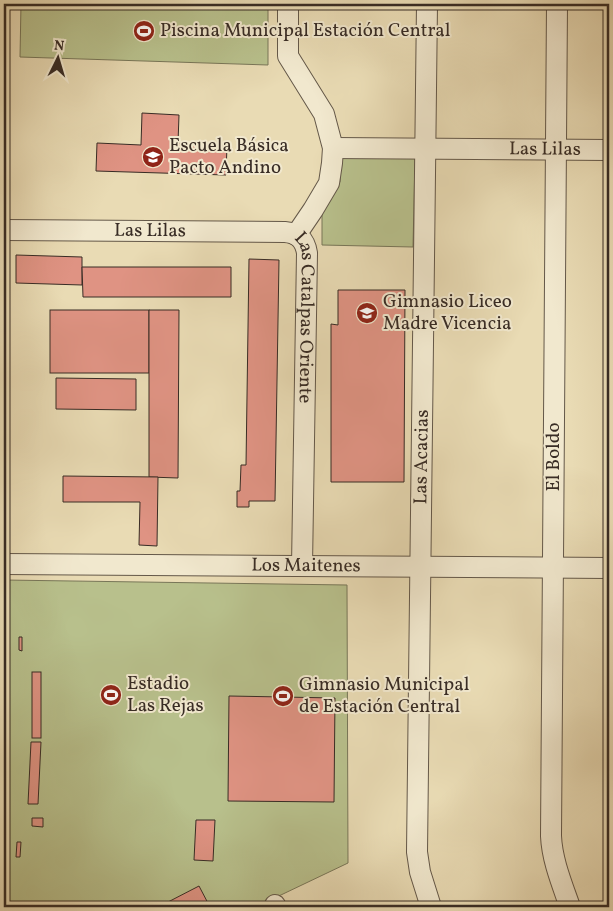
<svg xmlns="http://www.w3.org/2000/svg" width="613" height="911" viewBox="0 0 613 911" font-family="Vollkorn,serif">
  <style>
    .green { fill: #b8c08c; stroke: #787658 }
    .building { fill: #df9383; stroke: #382c25 }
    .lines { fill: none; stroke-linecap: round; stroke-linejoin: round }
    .street-casing { stroke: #645849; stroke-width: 22 }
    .street { stroke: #f1e8ce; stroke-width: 20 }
    .labels { text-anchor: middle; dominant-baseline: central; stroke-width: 4; stroke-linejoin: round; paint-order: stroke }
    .poi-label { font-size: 19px; fill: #382c25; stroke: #f1e8ce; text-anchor: start }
    .street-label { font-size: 19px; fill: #382c25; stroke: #f1e8ce }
  </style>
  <rect width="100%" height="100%" fill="#e9dbb4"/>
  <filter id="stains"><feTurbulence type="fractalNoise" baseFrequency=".004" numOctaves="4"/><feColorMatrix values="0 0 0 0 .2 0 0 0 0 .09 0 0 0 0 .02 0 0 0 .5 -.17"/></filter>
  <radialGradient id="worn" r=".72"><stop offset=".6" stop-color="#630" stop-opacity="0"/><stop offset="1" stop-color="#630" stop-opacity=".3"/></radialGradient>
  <g class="green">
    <polygon points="21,4 268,4 268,65 20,57"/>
    <polygon points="341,156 415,158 413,247 322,245 322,205 340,182"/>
    <polygon points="4,580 347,585 348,863 262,904 220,903 221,907 4,907"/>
  </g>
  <g class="building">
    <polygon points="142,113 179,115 178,143 227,145 226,175 96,171 97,143 141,145"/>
    <polygon points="16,255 82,257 82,285 16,283"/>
    <polygon points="249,259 279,260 275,501 249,501 249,507 237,507 237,491 240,491 241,465 246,465"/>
    <polygon points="82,267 231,267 231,297 83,297"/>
    <polygon points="338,290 405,290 404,482 331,482 331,324 338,325"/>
    <rect x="50" y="310" width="99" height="63"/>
    <polygon points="149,310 179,310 178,478 149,477"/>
    <polygon points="56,378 136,379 136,410 56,409"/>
    <polygon points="63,476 158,477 157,546 139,545 140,502 63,502"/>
    <polygon points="19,637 22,637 22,651 19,650"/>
    <rect x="32" y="672" width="9" height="66"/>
    <polygon points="229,696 335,698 334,802 228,801"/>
    <polygon points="31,742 41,742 38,804 28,804"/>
    <polygon points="32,818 43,818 43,827 32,826"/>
    <polygon points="196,820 215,820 213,861 194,860"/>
    <polygon points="17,842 21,842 20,857 16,857"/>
    <polygon points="199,886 210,907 170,907 168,902"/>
  </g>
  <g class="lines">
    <g class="street-casing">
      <g id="street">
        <polyline points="288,4 288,56 324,114 333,148 332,163 329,183 313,210 296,235"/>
        <polyline points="427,4 417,852 420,872 431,907"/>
        <path d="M557,4l-6,832c1,24 11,48 19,71"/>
        <path id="s1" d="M333,148l276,2"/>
        <path id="s2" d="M4,230l281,2c13,1 20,8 22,21l-5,313"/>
        <path id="s3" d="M4,564l605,4"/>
        <polyline points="275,905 276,907"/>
      </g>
    </g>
    <use href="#street" class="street"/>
  </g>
  <defs>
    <g id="stadium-disc" transform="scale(1.125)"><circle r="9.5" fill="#8f2418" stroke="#f1e8ce"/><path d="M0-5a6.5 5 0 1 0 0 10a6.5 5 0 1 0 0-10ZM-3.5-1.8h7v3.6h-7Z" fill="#fff"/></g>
    <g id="school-disc" transform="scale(1.125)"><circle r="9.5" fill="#8f2418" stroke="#f1e8ce"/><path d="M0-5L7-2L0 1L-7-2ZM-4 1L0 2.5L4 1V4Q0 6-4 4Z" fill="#fff"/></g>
  </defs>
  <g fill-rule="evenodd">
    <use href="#stadium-disc" x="144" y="31"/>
    <use href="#school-disc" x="153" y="157"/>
    <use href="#school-disc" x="367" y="313"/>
    <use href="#stadium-disc" x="111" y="695"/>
    <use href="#stadium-disc" x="283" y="696"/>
  </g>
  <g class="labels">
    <g class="poi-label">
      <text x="160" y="31">Piscina Municipal Estación Central</text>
      <text x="169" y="146">Escuela Básica<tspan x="169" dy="22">Pacto Andino</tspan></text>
      <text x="383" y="302">Gimnasio Liceo<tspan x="383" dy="22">Madre Vicencia</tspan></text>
      <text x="127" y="684">Estadio<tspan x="127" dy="22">Las Rejas</tspan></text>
      <text x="299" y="685">Gimnasio Municipal<tspan x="299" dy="22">de Estación Central</tspan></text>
    </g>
    <g class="street-label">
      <text stroke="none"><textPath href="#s1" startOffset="212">Las Lilas</textPath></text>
      <text stroke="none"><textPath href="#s2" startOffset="146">Las Lilas</textPath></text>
      <text stroke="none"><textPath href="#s2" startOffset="379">Las Catalpas Oriente</textPath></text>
      <text transform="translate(422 457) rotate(-89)">Las Acacias</text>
      <text transform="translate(554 457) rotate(-90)">El Boldo</text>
      <text stroke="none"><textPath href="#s3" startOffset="302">Los Maitenes</textPath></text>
    </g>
  </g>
  <rect width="613" height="911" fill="none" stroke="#e9dbb4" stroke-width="20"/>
  <rect x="5" y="5" width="603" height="901" fill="none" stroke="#382c25" stroke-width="2.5"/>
  <rect x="10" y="10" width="593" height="891" fill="none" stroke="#382c25"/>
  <g transform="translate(58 58) rotate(5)" stroke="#f1e8ce" stroke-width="4" paint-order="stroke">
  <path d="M0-4L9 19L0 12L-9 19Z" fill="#382c25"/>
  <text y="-8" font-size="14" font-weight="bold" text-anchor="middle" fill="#382c25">N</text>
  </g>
  <rect width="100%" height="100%" filter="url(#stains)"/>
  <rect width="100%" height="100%" fill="url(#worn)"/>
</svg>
